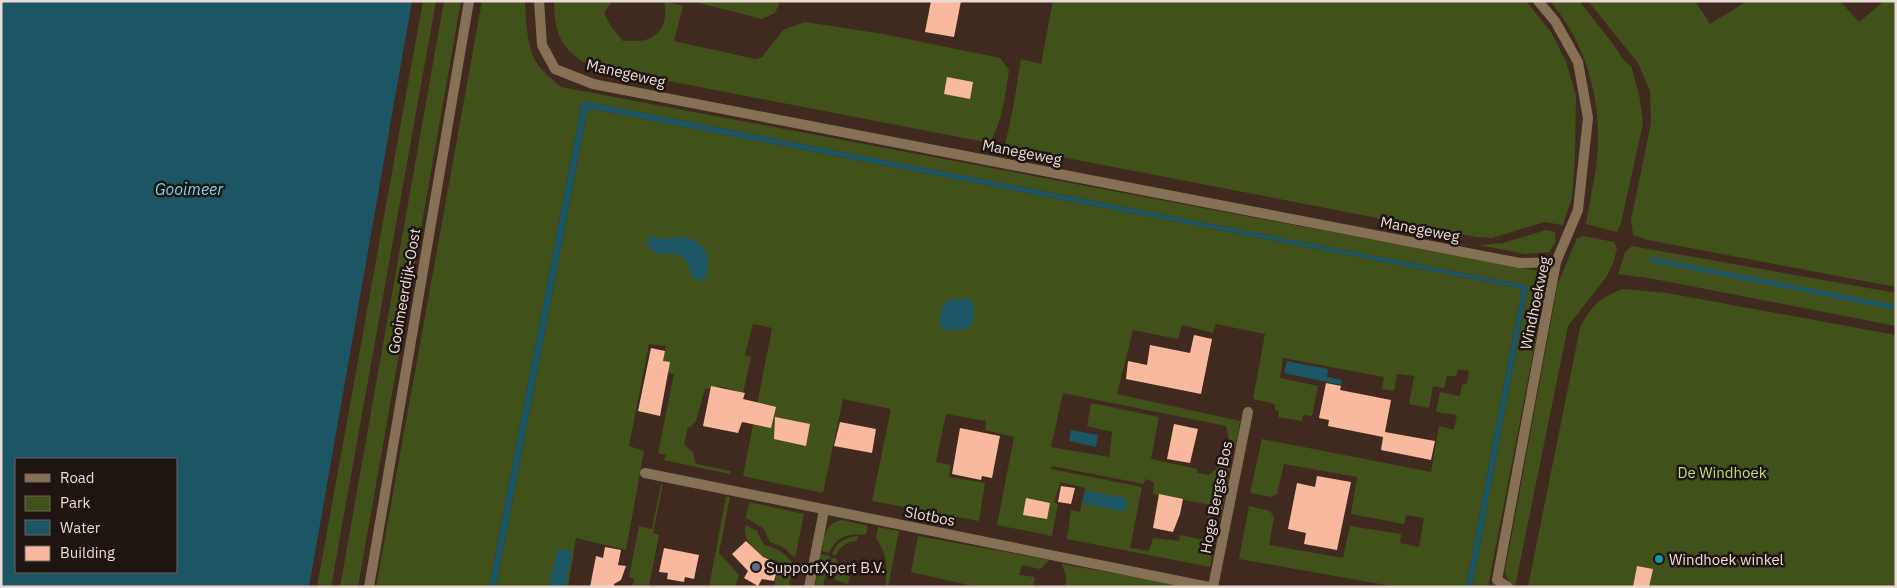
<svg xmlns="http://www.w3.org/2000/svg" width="1897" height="588" viewBox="0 0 1897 588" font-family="'IBM Plex Sans',sans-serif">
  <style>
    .green { fill: #40521a }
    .water { fill: #1c5563; fill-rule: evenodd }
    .building { fill: #f8b99e }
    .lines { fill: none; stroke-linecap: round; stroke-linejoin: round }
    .minor { stroke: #867056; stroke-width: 10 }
    .tertiary { stroke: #867056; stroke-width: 10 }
    .culture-dot { fill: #0f9aa8; stroke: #1f1510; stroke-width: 2 }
    .service-dot { fill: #5c6f8a; stroke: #1f1510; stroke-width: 2 }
    .labels { text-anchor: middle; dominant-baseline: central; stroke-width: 5; stroke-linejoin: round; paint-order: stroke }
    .street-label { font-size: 15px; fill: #ebdbd5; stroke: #1f1510 }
    .park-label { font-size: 15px; fill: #bbdf7a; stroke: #1f1510 }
    .poi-label { font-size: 15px; fill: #ebdbd5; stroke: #1f1510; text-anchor: start }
    .water-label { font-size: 16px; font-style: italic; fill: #6cd8f5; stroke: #1f1510 }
  </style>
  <rect width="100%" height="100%" fill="#40291f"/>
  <g class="green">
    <polygon points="423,1 436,1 331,587 317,587"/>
    <polygon points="444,1 461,1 358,587 340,587"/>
    <path d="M482,1h43c1,18 2,47 11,61 7,10 16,18 25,25l977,184 9,11 -59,305h-16l56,-301 -946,-185 -93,486h-113z"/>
    <path d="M554,1h58l-8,12 8,15 11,13c8,-1 18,1 25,-2 17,-6 19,-23 16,-38l19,5 -9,35 81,18 7,-2 21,-27 22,-8 78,12 117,24 9,12c-4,25 -6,50 -19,73l-399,-77c-30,-15 -37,-33 -37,-65z"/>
    <polygon points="691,1 777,1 779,4 775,13 762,19"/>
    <polygon points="1053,1 1526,1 1551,32 1566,62 1576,95 1575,159 1572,197 1563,225 1544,222 1492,238 1476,237 1005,146 1014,103 1021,59 1041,64"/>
    <path d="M1550,1h29l31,39 15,22 6,4 8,28 4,29 -22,100 -4,9 -31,-8c3,-19 7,-38 10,-57 8,-59 -7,-120 -46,-166z"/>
    <polygon points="1588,1 1695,1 1710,24 1747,1 1840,1 1859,22 1884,1 1896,1 1896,287 1648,240 1633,235 1631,220 1651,123 1650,91 1638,63"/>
    <polygon points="592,109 1519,288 1521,290 1521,294 1466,587 1397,587 1239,559 1249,506 1270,511 1274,517 1269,545 1343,558 1350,526 1401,534 1400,543 1419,547 1424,518 1406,515 1404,524 1351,514 1357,477 1284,464 1277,494 1271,497 1250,493 1262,439 1431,472 1439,426 1454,430 1457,415 1436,412 1440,392 1460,396 1462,384 1467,384 1469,371 1458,369 1456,376 1447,376 1444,388 1433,386 1429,408 1409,404 1414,376 1397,374 1394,391 1382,389 1384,377 1283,358 1280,378 1318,386 1312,416 1303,415 1302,421 1278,417 1279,411 1275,410 1275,404 1253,399 1265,334 1216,324 1213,333 1182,325 1178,339 1133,330 1117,394 1240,421 1235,448 1230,444 1226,426 1063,393 1051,447 1109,457 1112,432 1087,426 1091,403 1159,417 1151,459 1197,469 1197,473 1209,475 1225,461 1231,462 1221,516 1207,519 1210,505 1153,494 1154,482 1145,479 1144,484 1052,466 1051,469 1142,487 1130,548 1149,551 1153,538 1179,541 1180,535 1205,540 1208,529 1217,531 1210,567 1067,539 1071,510 1080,512 1085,488 1060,482 1054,503 1058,504 1052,536 997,525 1014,437 985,430 986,421 946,414 936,462 951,465 949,477 985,483 979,521 872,501 891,409 843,399 823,493 743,476 772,328 753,324 745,355 751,357 743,393 723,387 705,389 696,421 691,427 688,427 684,445 693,452 696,464 731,471 730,474 664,460 666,455 658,453 674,374 667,373 663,361 666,346 649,344 629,446 644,451 626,550 576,538 568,587 496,587 587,112"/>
    <polygon points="1546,230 1555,232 1556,242 1549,252 1525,254 1479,245 1503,243"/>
    <polygon points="1584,236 1614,242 1617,248 1614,261 1607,276 1568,326 1515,587 1508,580 1505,571 1558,283 1577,238"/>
    <polygon points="1632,246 1896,293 1896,326 1654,279 1618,274 1625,252"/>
    <path d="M1622,289l45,4 229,42v252h-368l52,-259c12,-24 18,-28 42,-39z"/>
    <polygon points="661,484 663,484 653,533 659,535 649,586 651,587 632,587 634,579 629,577 639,526 652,529"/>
    <polygon points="726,497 730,497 719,553 739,575 735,587 709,587"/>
    <polygon points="749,502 804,514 795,558 783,547 770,542 763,528 746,518"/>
    <path d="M843,520l25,6 -2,9c-17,-3 -30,2 -37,18l-7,-2c2,-14 3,-29 21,-31z"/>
    <path d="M746,525l11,6 7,14c14,3 21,8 29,19l-4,23h-15l5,-26 -18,-4c-7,-9 -20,-20 -15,-32z"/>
    <path d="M878,527l21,4 -11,56h-3c3,-19 2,-34 -9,-49z"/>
    <path d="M858,536l-1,5c-11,1 -16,4 -21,14l-4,-1c5,-13 13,-16 26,-18z"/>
    <polygon points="918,536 1049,560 1040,569 1022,565 1019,575 1035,577 1033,587 977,587 911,572"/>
    <polygon points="821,554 830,556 823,587 815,587"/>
    <polygon points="831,558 836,558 839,572 850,577 848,584 835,580 836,573 829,571"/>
    <polygon points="1062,564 1191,587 1065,587 1066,576"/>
  </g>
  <g class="water">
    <path d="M1,1h411l-103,586h-308zM176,459v113h-160v-113z"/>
    <polygon points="582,101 1528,286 1472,587 1466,587 1521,294 1521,290 1519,288 592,109 587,112 496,587 489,587"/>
    <path d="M649,236c5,0 10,3 15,3 8,0 17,-3 24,-1 19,5 25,26 16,41l-7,2c-7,-6 -8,-18 -16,-26 -14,-3 -30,4 -34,-14z"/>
    <polygon points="1651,257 1896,305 1896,310 1652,262 1650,260"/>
    <polygon points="954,299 969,299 974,305 973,323 965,330 944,330 939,322 942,308 948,300"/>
    <polygon points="1287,361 1328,369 1327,377 1342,380 1341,385 1284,373"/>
    <polygon points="1071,430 1098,435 1096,447 1069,441"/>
    <polygon points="1085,491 1127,498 1125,512 1082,503"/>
    <polygon points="558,548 572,551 566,587 549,587"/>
  </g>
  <g class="building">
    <polygon points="931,1 961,1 954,37 925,32"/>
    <polygon points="947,77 973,82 970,99 944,94"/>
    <polygon points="1194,335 1212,339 1201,394 1126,379 1128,361 1147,365 1150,345 1190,353"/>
    <polygon points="651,348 665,351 663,361 670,362 660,416 638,411"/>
    <polygon points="1326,383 1341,386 1340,390 1391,400 1385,432 1435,441 1431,460 1381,450 1383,437 1328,426 1329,420 1319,418"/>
    <polygon points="711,386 745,393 743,399 776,407 771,428 742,422 738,433 703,426"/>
    <polygon points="775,417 810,424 806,446 774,439"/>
    <polygon points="840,422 876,429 872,453 834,446"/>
    <polygon points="1174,424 1198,429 1190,463 1167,459"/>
    <polygon points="960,428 1000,436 992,478 982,476 981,480 952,474"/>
    <polygon points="1317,476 1351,482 1337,550 1304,544 1306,533 1288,529 1297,483 1315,487"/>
    <polygon points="1061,486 1075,488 1071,504 1058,502"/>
    <polygon points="1159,494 1183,499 1180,514 1173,532 1153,528"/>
    <polygon points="1026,498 1050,503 1047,519 1023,515"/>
    <polygon points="746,541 763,557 779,564 774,581 762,579 758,586 744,578 748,571 732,554"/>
    <polygon points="605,547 621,550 618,565 626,566 621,580 614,584 614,587 590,587 596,556 603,558"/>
    <polygon points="664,548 699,555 694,579 685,577 684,582 667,579 668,573 659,572"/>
    <polygon points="1637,566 1653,569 1649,587 1633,587"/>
  </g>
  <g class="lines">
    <g class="minor">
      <polyline points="645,473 1209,587"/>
      <polyline points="809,587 824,510"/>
      <polyline points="1213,587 1248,412"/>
      <polyline points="1508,587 1497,580 1556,262"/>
    </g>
    <g class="tertiary">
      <polyline points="539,1 542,45 555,69 593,84 1520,263 1556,262 1578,210 1588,118 1578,62 1555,21 1538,1"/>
      <polyline points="369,587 469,1"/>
    </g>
  </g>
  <circle class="culture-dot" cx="1659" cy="559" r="5"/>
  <circle class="service-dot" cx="756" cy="567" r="5"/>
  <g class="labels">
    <g class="street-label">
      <text transform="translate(626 73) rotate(13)">Manegeweg</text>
      <text transform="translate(1022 152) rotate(11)">Manegeweg</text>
      <text transform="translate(1420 229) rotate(11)">Manegeweg</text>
      <text transform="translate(404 291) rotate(-80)">Gooimeerdijk-Oost</text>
      <text transform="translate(1535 303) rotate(-78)">Windhoekweg</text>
      <text transform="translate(1216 497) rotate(-79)">Hoge Bergse Bos</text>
      <text transform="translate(930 516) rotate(11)">Slotbos</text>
    </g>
    <g class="park-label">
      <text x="1722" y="472">De Windhoek</text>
    </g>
    <g class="poi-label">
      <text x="1669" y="559">Windhoek winkel</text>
      <text x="766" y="567">SupportXpert B.V.</text>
    </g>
    <g class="water-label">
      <text x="189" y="189">Gooimeer</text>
    </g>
  </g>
  <rect width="1897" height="588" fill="none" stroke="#ebdbd5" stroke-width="5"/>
  <rect x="15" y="458" width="162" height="115" fill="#1f1510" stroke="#71645f"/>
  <rect x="25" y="474" width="25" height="8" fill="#867056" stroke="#71645f"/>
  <text x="60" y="483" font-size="15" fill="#ebdbd5">Road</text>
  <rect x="25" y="496" width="25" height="15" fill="#40521a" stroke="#71645f"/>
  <text x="60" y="508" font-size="15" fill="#ebdbd5">Park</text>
  <rect x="25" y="520" width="25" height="15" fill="#1c5563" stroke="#71645f"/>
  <text x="60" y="533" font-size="15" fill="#ebdbd5">Water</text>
  <rect x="25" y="546" width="25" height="15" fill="#f8b99e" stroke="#71645f"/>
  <text x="60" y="558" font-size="15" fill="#ebdbd5">Building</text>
</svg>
